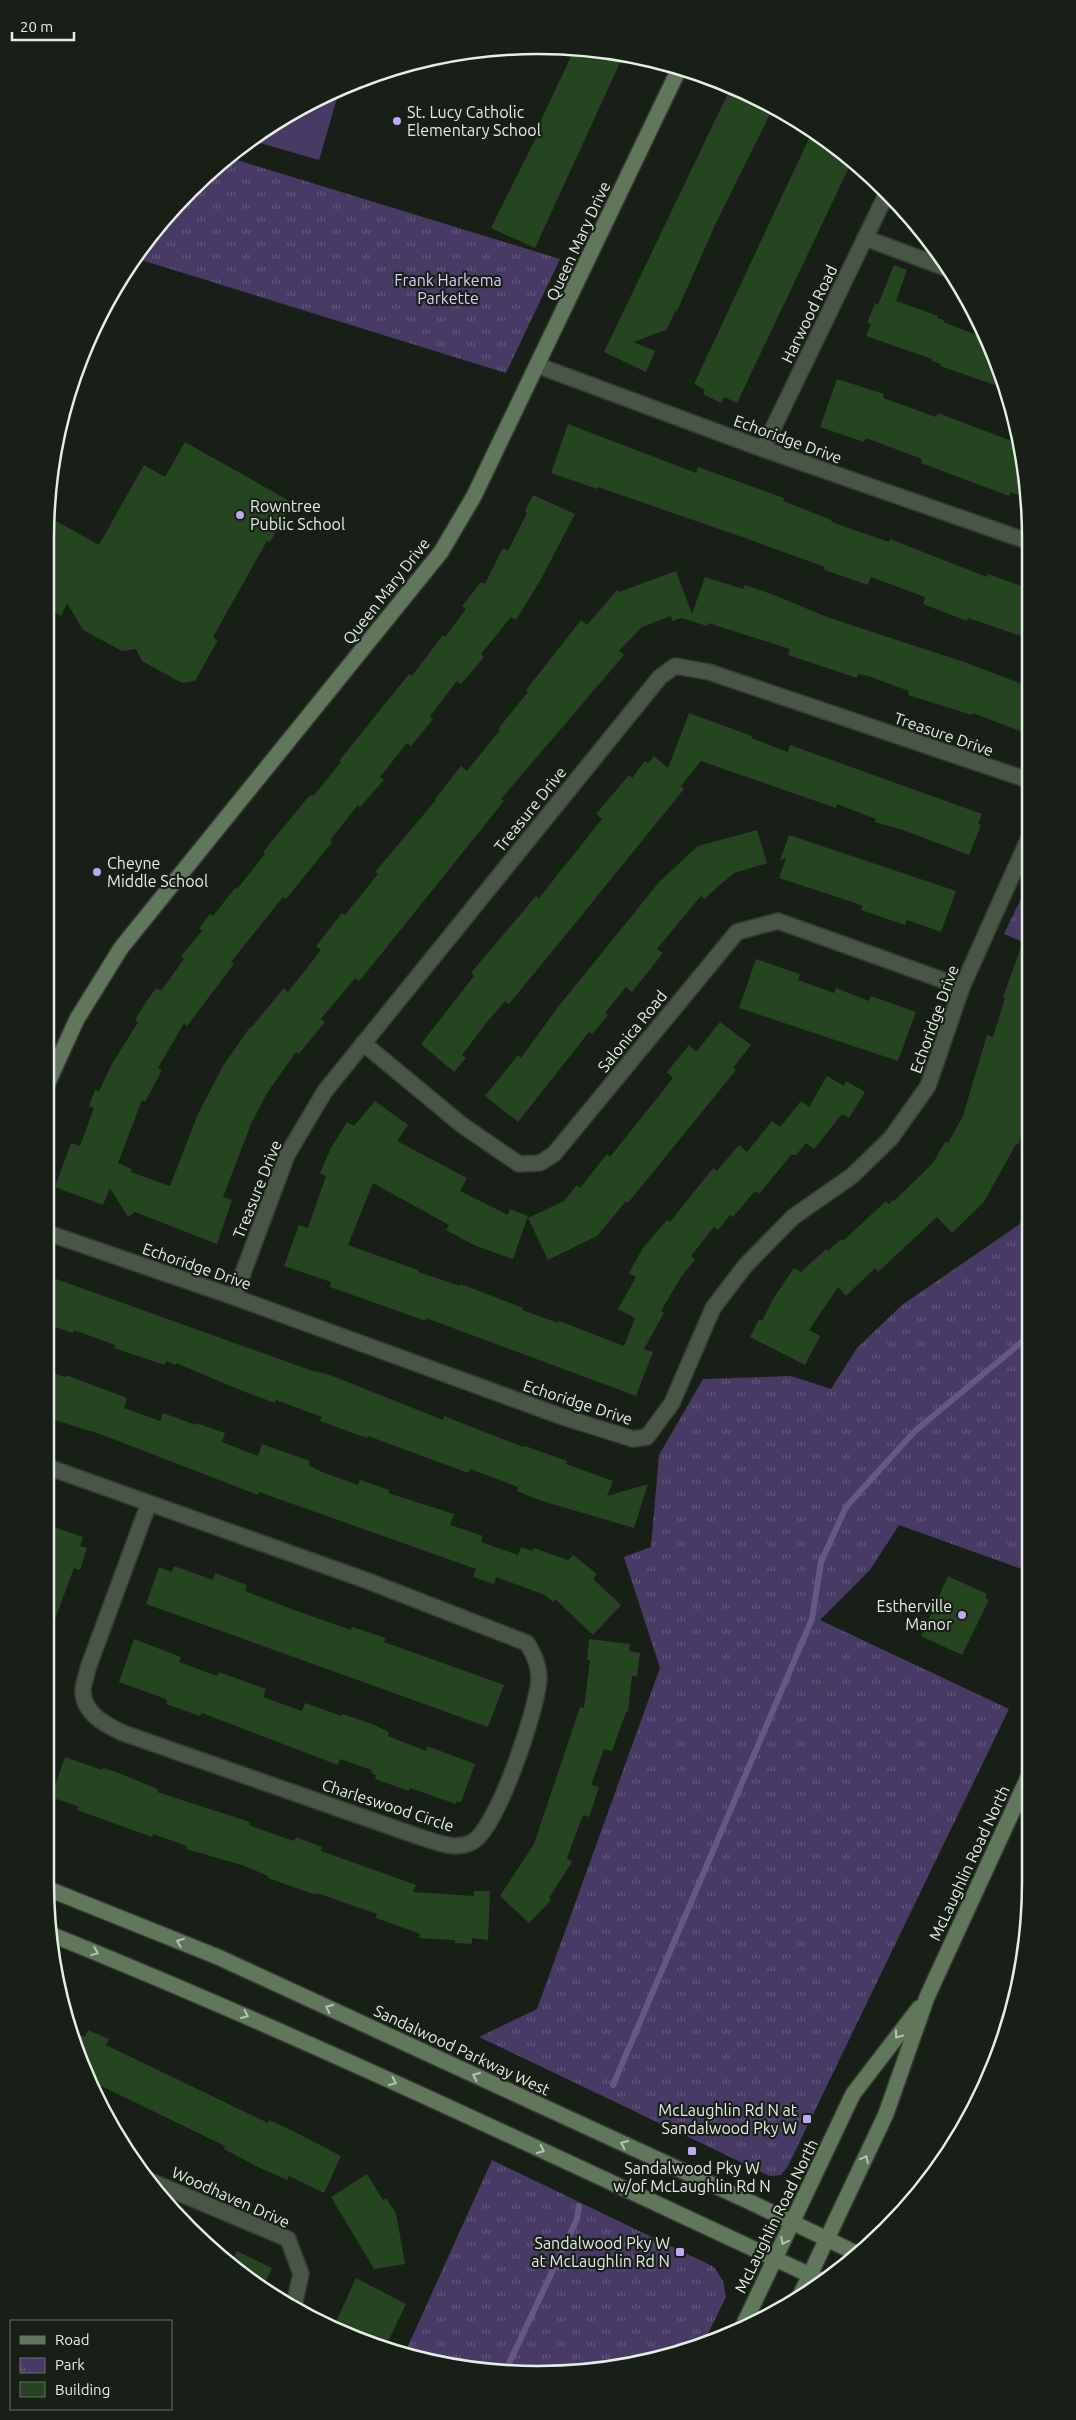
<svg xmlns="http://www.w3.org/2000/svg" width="1076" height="2420" viewBox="0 0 1076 2420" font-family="Ubuntu,sans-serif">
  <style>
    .green { fill: #473b65 }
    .park { fill: url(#park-tufts) }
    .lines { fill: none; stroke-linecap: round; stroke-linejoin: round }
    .stream { stroke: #655886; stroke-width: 6 }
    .building { fill: #24451f }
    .street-casing { stroke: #353c34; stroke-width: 18 }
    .secondary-casing { stroke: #353c34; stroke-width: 18 }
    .street { stroke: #485745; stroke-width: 15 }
    .secondary { stroke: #60775c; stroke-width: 15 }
    .oneway { stroke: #b7c3b6 }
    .poi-dot { fill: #bda9f5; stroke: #181f17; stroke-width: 2 }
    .labels { text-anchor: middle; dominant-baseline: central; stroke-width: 4.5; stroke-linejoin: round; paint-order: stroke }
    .poi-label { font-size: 16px; fill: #e6ece6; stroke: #181f17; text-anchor: start }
    .street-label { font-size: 16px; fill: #e6ece6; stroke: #181f17 }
    .park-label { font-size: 16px; fill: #dacffc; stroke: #181f17 }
    .rim { fill: none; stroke: #e6ece6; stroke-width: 2.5 }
  </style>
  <defs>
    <pattern id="park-tufts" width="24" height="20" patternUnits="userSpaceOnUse" patternTransform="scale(1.25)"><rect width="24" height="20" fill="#473b65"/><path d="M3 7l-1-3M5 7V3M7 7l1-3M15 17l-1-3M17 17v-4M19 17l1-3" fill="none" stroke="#62587b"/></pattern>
  </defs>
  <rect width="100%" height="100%" fill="#181f17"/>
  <polygon class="green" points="340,88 319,160 250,140 320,96"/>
  <g class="park">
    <polygon points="227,157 560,259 506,373 135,258 168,213"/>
    <polygon points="1028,884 1028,944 1004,934"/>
    <polygon points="1029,1193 1030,1572 899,1525 870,1570 820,1620 1009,1709 788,2166 781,2175 770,2176 479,2037 537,2009 660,1668 624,1557 651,1547 659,1455 703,1379 791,1376 831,1389 857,1348 902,1305 1020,1224"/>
    <path d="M492,2160l222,107 9,14 3,16 -24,49c-12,6 -27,8 -40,12 -84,22 -174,20 -258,-3z"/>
  </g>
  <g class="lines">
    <g class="stream">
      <polyline points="613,2085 812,1619 821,1562 846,1507 915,1431 1029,1336"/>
      <polyline points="505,2372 577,2219 579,2206"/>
    </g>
  </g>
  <g class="building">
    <polygon points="575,48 603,49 624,54 535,248 491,228 538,134 535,133"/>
    <polygon points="731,87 774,106 716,223 677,311 676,310 666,330 633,342 655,351 646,372 604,352"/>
    <polygon points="813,130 838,147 852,161 737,403 724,397 721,403 703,394 705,390 694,384"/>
    <polygon points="894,265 907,270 896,301 938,316 937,318 944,320 943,322 987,339 993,349 999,372 995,385 940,366 941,364 932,361 932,359 866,336 871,324 867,323 875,303 878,305"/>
    <polygon points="837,379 884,394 883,398 936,417 938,413 1019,444 1027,473 1027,498 1010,492 1009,496 921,463 922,459 866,438 864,442 820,427"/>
    <polygon points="568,424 696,473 698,467 784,498 783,501 829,519 834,523 889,542 890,539 905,545 987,577 988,574 1027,588 1027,638 968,618 967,621 923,604 925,597 871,577 868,585 824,570 825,567 745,538 598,487 597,489 551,473"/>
    <polygon points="185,442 293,503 270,542 267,541 213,637 218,640 195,681 182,683 142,661 136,649 122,651 83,630 67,603 61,616 45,607 45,538 47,516 99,545 144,465 165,477"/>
    <polygon points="533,495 575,514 540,581 516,620 511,617 481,654 484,657 461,684 457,681 430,716 433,719 411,746 407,743 380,777 384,780 360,807 358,805 330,840 332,842 308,872 286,899 283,897 231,962 234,964 187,1026 184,1023 158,1068 162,1070 145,1102 142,1100 118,1163 132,1169 131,1172 170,1186 198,1114 223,1066 250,1027 251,1028 284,988 288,992 321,950 316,946 342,913 345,915 378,874 375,872 436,800 435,799 461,766 467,771 500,730 498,729 528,692 526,690 581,620 587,625 617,590 619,592 676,571 692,614 705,577 743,589 745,585 774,595 827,617 967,663 1027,686 1028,734 973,713 972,715 908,695 909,691 868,676 858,674 857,678 788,655 790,649 708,623 707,626 681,618 672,621 671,616 642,627 619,651 624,655 501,799 504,801 386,948 359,981 355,978 321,1019 325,1022 299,1054 296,1052 267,1093 251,1124 223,1197 232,1200 217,1244 135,1212 128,1217 110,1188 103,1205 55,1187 71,1143 80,1146 94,1108 89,1106 95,1090 99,1091 112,1064 138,1022 135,1020 146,1002 156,988 161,991 184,959 181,956 202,931 199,928 210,914 213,916 235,888 237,889 265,854 263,852 309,796 314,795 341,762 339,761 409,674 412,676 443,635 445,637 466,609 462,606 481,582 485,584 503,548 508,551 527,513 525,511"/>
    <polygon points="689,713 752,736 751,738 788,752 790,745 982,814 978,824 981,825 969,855 903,830 875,822 876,819 837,804 836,808 701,761 681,786 684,789 564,937 509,1004 505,1001 487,1022 462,1055 466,1058 454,1072 421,1044 474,976 471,973 536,896 539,898 602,819 596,814 629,775 632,778 645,761 648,763 654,756 668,768"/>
    <polygon points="757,830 767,863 734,873 704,899 701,896 657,949 663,953 632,992 626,987 605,1013 608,1015 592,1034 589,1032 518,1122 485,1096 518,1055 521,1058 558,1007 660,881 698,846"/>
    <polygon points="789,835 956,891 941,932 907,920 905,925 861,910 863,906 855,903 779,878 786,858 780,860"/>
    <polygon points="1026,933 1028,933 1029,1115 1018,1145 1016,1144 984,1202 952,1233 937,1217 878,1272 875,1268 846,1296 838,1287 809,1330 820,1336 805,1365 750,1337 759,1319 762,1321 773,1299 794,1268 801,1272 826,1249 828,1251 841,1239 843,1241 886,1201 889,1204 893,1200 894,1201 933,1163 945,1142 948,1143 963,1116 987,1035 993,1037 1005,998 1003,997"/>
    <polygon points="756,959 800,974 798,980 834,993 836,988 869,1001 871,996 916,1012 898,1061 739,1008"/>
    <polygon points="720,1022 751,1045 733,1068 736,1070 628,1203 626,1201 597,1236 548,1260 528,1218 564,1201 577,1185 580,1188 607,1154 610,1157 673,1078 667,1072 689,1045 696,1052"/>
    <polygon points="827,1076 844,1086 846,1081 865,1092 849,1118 842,1114 814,1149 806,1143 796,1155 791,1155 759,1194 755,1191 733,1217 730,1215 718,1230 714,1227 691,1256 695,1260 681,1277 661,1311 664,1313 644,1349 653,1352 636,1396 426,1318 426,1321 330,1287 331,1282 284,1266 299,1225 308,1228 326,1176 320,1173 331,1148 347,1122 354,1126 375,1101 408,1125 397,1141 467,1178 460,1191 508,1215 510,1209 528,1216 513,1259 476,1246 446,1230 449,1225 373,1183 348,1245 418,1270 418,1272 460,1286 461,1284 523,1308 522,1310 558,1323 559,1321 624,1346 635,1318 618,1309 636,1277 629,1273 643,1248 667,1220 670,1222 713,1168 717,1171 739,1145 747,1152 772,1121 780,1127 801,1101 809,1107"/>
    <polygon points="45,1275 310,1370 330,1375 443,1420 444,1416 523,1447 525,1446 567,1461 566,1464 613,1481 607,1496 648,1484 634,1528 539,1500 517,1491 518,1487 470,1469 468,1473 368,1436 367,1438 339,1428 320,1421 322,1417 276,1400 275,1403 240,1390 176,1363 176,1365 166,1361 165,1365 114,1348 115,1345 74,1330 73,1333 52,1326 45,1326"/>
    <polygon points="45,1370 65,1377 66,1375 127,1398 124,1408 160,1421 163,1413 196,1425 196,1423 225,1433 222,1442 258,1456 262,1444 310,1461 308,1465 322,1472 358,1485 360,1480 389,1490 388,1493 454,1514 450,1525 483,1536 481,1542 518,1555 521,1547 532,1551 534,1548 568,1560 573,1555 597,1574 593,1579 621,1605 593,1635 555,1599 553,1602 545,1595 496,1577 494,1584 473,1577 476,1569 259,1492 258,1495 100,1434 45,1417"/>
    <polygon points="45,1524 83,1537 80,1546 87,1548 80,1570 74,1568 47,1641 45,1640"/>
    <polygon points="174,1566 213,1580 215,1573 247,1585 245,1591 294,1610 351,1630 352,1627 386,1638 384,1642 504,1685 488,1727 146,1604 159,1567 172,1572"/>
    <polygon points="948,1576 987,1594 985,1598 989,1600 962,1655 921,1636"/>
    <polygon points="134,1639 181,1657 179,1662 217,1676 219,1672 266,1689 263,1697 302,1711 305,1703 342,1716 343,1714 372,1724 389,1732 388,1736 426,1751 427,1746 475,1764 461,1802 457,1801 456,1804 410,1788 409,1791 375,1779 376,1775 371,1773 372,1770 340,1759 338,1765 202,1713 200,1716 166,1704 167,1700 163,1698 119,1682"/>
    <polygon points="589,1639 630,1644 629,1651 640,1653 637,1676 632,1676 628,1712 626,1712 612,1751 604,1749 591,1785 599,1787 589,1817 583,1815 567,1858 572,1862 549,1898 551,1900 529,1923 500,1896 534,1844 580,1707 584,1708 590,1660 587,1660"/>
    <polygon points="65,1757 102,1770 103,1768 116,1772 158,1789 157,1792 250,1822 249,1825 282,1837 294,1841 296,1837 322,1847 321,1851 416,1885 413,1892 474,1896 474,1891 490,1891 488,1940 472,1938 472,1944 455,1943 455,1940 419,1938 420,1934 376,1918 377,1914 317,1893 316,1895 268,1878 268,1876 242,1865 186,1849 187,1846 153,1834 152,1837 77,1810 79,1807 51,1797"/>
    <polygon points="88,2030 109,2039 106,2045 268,2123 269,2120 295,2132 341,2156 324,2193 289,2176 287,2180 258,2167 224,2149 225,2146 91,2081 69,2031 85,2037"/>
    <polygon points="367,2174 383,2200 386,2198 396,2213 405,2264 374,2269 331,2197"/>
    <polygon points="237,2251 272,2268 262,2289 230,2266"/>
    <polygon points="356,2278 406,2304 384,2350 333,2328"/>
  </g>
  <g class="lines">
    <g class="street-casing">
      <g id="street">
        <polyline points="865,238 946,268"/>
        <polyline points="539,366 763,449 1027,541"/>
        <polyline points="763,449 886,195"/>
        <polyline points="363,1043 462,1125 519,1164 540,1163 554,1154 737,932 778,921 962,987"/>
        <polyline points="45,1232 234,1297 563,1417 633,1439 647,1437 672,1403 713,1308 745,1266 793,1217 852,1176 891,1138 928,1086 962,987 1028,840"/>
        <polyline points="234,1297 287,1155 325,1091 660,677 675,666 709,672 1028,780"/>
        <path d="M45,1466l323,115 159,62c7,11 12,22 12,35 -1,29 -42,152 -67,164 -16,9 -36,0 -52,-5l-297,-104c-17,-8 -39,-19 -40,-41 -1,-6 4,-16 5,-24l61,-165"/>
        <polyline points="148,2180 288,2239 301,2274 293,2310"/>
      </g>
    </g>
    <g class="secondary-casing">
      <g id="secondary">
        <polyline points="45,1089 77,1019 121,948 441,552 474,496 680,67"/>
        <polyline points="46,1888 218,1957 748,2201 858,2254"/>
        <path d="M50,1934c263,106 518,229 775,348"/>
        <polyline points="798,2300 886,2114 927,1997 1031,1771"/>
        <polyline points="742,2328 853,2094 919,2008"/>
      </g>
    </g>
    <use href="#street" class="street"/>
    <use href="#secondary" class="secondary"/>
  </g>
  <defs><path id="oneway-chevron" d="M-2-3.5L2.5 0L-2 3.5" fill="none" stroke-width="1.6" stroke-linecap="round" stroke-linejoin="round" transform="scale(1.25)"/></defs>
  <g class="oneway">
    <use href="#oneway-chevron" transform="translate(180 1942) rotate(-159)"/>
    <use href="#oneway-chevron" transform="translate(95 1952) rotate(22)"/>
    <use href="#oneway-chevron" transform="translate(329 2008) rotate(-155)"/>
    <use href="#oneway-chevron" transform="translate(245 2015) rotate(24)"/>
    <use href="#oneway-chevron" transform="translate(898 2035) rotate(127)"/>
    <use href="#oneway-chevron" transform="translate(476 2076) rotate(-155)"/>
    <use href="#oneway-chevron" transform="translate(393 2082) rotate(25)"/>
    <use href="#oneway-chevron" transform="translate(624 2144) rotate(-155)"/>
    <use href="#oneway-chevron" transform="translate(541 2150) rotate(25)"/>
    <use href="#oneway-chevron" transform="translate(865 2159) rotate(-65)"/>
    <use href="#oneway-chevron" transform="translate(784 2241) rotate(116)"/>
  </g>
  <g class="poi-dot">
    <circle cx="397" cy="121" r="5"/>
    <circle cx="240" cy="515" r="5"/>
    <circle cx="97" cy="872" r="5"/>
    <circle cx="962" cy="1615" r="5"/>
    <rect x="802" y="2114" width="10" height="10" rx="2.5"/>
    <rect x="687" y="2146" width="10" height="10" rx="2.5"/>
    <rect x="675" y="2247" width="10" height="10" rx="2.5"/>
  </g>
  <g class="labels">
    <g class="poi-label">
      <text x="407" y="112">St. Lucy Catholic<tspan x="407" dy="18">Elementary School</tspan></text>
      <text x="250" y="506">Rowntree<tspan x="250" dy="18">Public School</tspan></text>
      <text x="107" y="863">Cheyne<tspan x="107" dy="18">Middle School</tspan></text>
      <text x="952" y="1606" text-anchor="end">Estherville<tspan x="952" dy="18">Manor</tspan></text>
      <text x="797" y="2110" text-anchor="end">McLaughlin Rd N at<tspan x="797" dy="18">Sandalwood Pky W</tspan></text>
      <text x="692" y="2168" text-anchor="middle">Sandalwood Pky W<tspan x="692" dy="18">w/of McLaughlin Rd N</tspan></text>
      <text x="670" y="2243" text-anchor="end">Sandalwood Pky W<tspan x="670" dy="18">at McLaughlin Rd N</tspan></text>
    </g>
    <g class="street-label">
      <text transform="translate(578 241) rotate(-65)">Queen Mary Drive</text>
      <text transform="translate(809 314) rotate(-64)">Harwood Road</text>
      <text transform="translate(788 439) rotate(20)">Echoridge Drive</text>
      <text transform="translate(386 591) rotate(-52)">Queen Mary Drive</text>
      <text transform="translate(944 734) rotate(19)">Treasure Drive</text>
      <text transform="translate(530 809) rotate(-51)">Treasure Drive</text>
      <text transform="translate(934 1019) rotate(-70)">Echoridge Drive</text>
      <text transform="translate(632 1031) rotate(-51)">Salonica Road</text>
      <text transform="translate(257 1189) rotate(-68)">Treasure Drive</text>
      <text transform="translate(197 1266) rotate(19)">Echoridge Drive</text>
      <text transform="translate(578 1402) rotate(18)">Echoridge Drive</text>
      <text transform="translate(388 1805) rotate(18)">Charleswood Circle</text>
      <text transform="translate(969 1863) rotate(-65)">McLaughlin Road North</text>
      <text transform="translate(462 2050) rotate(25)">Sandalwood Parkway West</text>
      <text transform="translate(231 2197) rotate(24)">Woodhaven Drive</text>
      <text transform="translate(776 2216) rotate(-64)">McLaughlin Road North</text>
    </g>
    <g class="park-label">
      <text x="448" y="280">Frank Harkema<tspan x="448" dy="18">Parkette</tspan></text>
    </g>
  </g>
  <path d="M0 0H1076V2420H0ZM538 54H538A484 484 0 0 1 1022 538V1882A484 484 0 0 1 538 2366H538A484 484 0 0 1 54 1882V538A484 484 0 0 1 538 54Z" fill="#181f17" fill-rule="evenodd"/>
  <path class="rim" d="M538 54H538A484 484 0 0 1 1022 538V1882A484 484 0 0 1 538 2366H538A484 484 0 0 1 54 1882V538A484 484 0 0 1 538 54Z"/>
  <rect x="10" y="2320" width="162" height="90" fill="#181f17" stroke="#6a716a"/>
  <rect x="20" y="2336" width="25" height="8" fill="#60775c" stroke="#6a716a"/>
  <text x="55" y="2345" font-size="15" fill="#e6ece6">Road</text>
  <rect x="20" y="2358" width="25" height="15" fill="url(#park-tufts)" stroke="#6a716a"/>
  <text x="55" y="2370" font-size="15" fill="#e6ece6">Park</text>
  <rect x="20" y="2382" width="25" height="15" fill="#24451f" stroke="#6a716a"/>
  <text x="55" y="2395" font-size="15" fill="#e6ece6">Building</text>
  <path d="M12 32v8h62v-8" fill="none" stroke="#e6ece6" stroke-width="2.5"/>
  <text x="20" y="32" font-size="15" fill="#e6ece6" stroke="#181f17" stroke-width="4" paint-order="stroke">20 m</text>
</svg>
